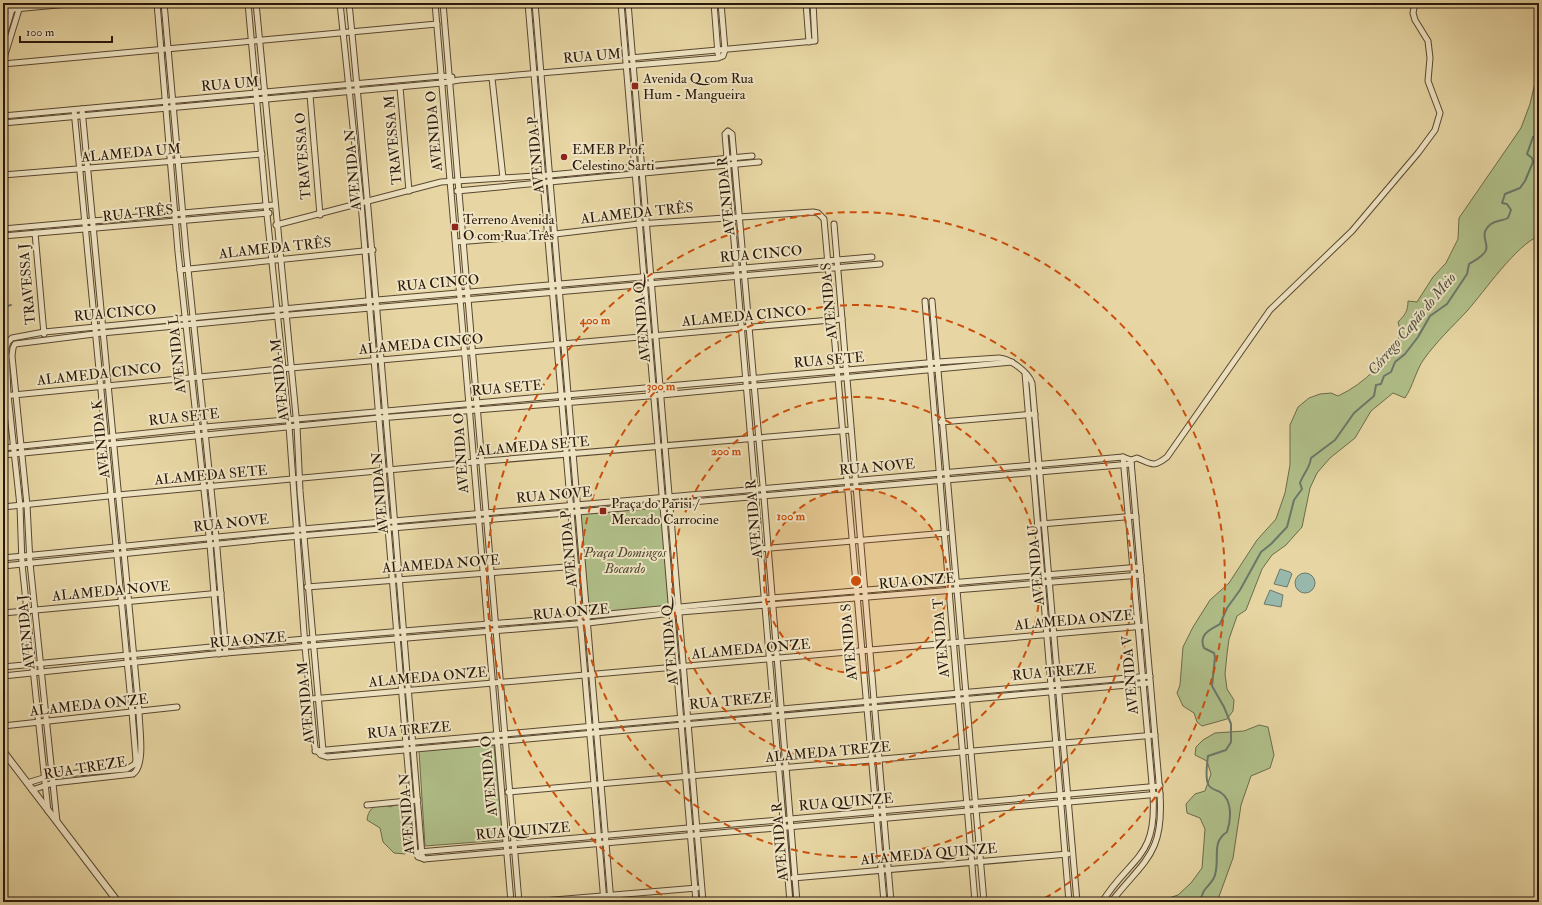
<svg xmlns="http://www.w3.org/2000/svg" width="1542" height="905" viewBox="0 0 1542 905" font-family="'IM FELL Double Pica',serif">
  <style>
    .green { fill: #b0bf89; stroke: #6c6b4a }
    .water { fill: #97b8ab; stroke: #6b786b }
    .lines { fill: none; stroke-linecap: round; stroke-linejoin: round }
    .stream { stroke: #6b786b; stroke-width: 2 }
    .minor-casing { stroke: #584731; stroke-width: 7 }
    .tertiary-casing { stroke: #584731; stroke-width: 8 }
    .minor { stroke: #efe4c3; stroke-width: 5 }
    .tertiary { stroke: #efe4c3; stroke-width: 6 }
    .ring { fill: none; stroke: #cb4f0c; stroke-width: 2; stroke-dasharray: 7 5 }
    .poi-dot { fill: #8f2418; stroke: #efe4c3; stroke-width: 1.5 }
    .labels { text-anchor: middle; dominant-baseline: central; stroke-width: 4; stroke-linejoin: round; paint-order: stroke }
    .street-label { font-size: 14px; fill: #28170b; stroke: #efe4c3 }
    .poi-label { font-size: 14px; fill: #28170b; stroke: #efe4c3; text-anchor: start }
    .park-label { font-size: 14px; font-style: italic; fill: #514931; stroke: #efe4c3 }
    .water-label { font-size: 15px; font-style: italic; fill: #4f4f43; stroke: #efe4c3 }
    .centre { fill: #cb4f0c; stroke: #efe4c3; stroke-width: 2 }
    .ring-label { font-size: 12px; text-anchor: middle; font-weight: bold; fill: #cb4f0c; stroke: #efe4c3; stroke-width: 4; stroke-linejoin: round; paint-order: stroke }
  </style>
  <rect width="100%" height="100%" fill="#e7d6a3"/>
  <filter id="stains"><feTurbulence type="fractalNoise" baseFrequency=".005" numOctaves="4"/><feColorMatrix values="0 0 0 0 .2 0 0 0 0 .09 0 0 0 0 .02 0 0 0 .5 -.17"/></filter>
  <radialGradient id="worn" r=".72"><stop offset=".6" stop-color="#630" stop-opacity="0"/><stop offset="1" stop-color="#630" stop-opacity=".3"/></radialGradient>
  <g class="green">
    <path d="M1539,71v165c-23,9 -55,56 -72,75 -15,16 -30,30 -43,48 -8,11 -11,27 -19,39l-12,-5 -22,18 -16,27 -25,20 -13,15 -7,15 -8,39 -16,18 -14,10 -10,14 -16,41 -9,6 -8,23 -2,15 -2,20 2,15 7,11 -1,11 -6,8 -25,7 -5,-4 -3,-9 -11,-7 -6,-13 3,-8 3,-38 10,-20 17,-27 19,-17 28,-43 19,-21 9,-26 5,-28v-40l8,-18 11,-9 11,-4 11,-1 7,3c28,-13 49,-36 63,-63l-3,-11c7,-7 10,-11 10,-21l9,1 16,-25 13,-14 12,-24 1,-21 62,-90 9,-24 7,-30z"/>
    <polygon points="662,507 670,606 588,615 579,514"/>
    <polygon points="1259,725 1268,727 1274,755 1270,768 1251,776 1241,805 1233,858 1217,902 1157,902 1178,895 1191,883 1202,868 1205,829 1200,818 1187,813 1186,804 1195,794 1205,791 1211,774 1207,761 1195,755 1196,747 1203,740 1215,733 1244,731"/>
    <polygon points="494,745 503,840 425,846 419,751"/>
    <path d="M382,804l8,3 7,-3 12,10c0,12 3,21 3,32l-7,8 -11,-1 -11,-11 -3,-14 -13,-8c1,-10 6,-14 15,-16z"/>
  </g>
  <g class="water">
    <polygon points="1280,569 1290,572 1292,574 1287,587 1274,584"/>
    <circle cx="1305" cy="583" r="10"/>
    <polygon points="1270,590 1283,595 1281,607 1264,604"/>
  </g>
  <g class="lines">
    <g class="stream">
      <polyline points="3,307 11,305"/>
      <path d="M1201,902c0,-15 11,-16 14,-27 5,-17 -4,-33 12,-43 4,-12 6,-32 -7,-40 -4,-2 -10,-3 -12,-8 -3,-8 -1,-20 0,-28l18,-6 5,-8v-18l-7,-17 -12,-21 3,-29 -1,-4 -10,-5c-6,-14 7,-19 16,-24l7,-16 13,-18 21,-38 10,-8 16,-17 7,-27 8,-11 -2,-6c3,-9 10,-15 11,-25l24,-18 19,-27 20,-17 2,-11 5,-1 3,-8 7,-4 4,-10 10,-8 13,-17 12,-21 17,-12 20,-30 2,-10c5,-3 15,-8 17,-14 3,-7 -8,-16 5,-26 5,-4 12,-3 17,-6l3,-8 -4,-6 -5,-1 3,-9 15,-6 5,-7 8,-19 -1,-4 -5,-4 6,-17 6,-2"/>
    </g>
    <g class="minor-casing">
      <g id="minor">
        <polyline points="157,3 178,252 210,545 219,654"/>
        <polyline points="164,3 186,250 216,537 226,653"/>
        <polyline points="248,3 266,205 289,426 305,647 315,748 321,755 327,757 1150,683"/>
        <polyline points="256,3 297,426 300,491 323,751"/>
        <polyline points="340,3 361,203 415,852 418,857 424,859 1160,794"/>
        <path d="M349,3c28,284 49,568 73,852l2,4"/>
        <polyline points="435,3 511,902"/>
        <polyline points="443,3 519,902"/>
        <polyline points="528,3 604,902"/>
        <polyline points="535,3 611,902"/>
        <polyline points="621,3 696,902"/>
        <polyline points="628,3 703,902"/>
        <polyline points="714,3 718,54"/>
        <polyline points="806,3 809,42"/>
        <polyline points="3,4 16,3"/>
        <polyline points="3,10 80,3"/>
        <polyline points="3,39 14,3"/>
        <polyline points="630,58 815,41 813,3"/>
        <polyline points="3,61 21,3"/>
        <polyline points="3,64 437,24"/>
        <polyline points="492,78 503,178"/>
        <polyline points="400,87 409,191"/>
        <polyline points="310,95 320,215"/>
        <polyline points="74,110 132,712 136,760 135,764"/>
        <polyline points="3,116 441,76 452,77"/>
        <polyline points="3,123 442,83 459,80 718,58 723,56 725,50 721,3"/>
        <polyline points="3,175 262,154"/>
        <polyline points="457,191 759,162"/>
        <polyline points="834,224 891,902"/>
        <polyline points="276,225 441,182 550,175 752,156"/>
        <polyline points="3,229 274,205"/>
        <polyline points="35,233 44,334"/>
        <polyline points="3,236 269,213"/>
        <polyline points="456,242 555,234 639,224 813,212 818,213 824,219 884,902"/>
        <polyline points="180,270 373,250"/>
        <polyline points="925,301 975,902"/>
        <polyline points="932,301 984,902"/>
        <polyline points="1025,373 1069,902"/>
        <polyline points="3,396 291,368 842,319"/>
        <polyline points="941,422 1035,414"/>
        <path d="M3,448l202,-21 733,-65 61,-4c12,1 29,14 33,25l45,519"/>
        <polyline points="3,455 379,418 661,395 1012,362"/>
        <path d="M1131,460l6,-2c15,6 16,10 30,-1l103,-147 82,-79 66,-78 17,-23 5,-17 -12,-32 2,-23 -2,-17 -13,-21 -2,-7 2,-10"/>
        <polyline points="3,507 118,495 474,462 851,430"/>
        <polyline points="1041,524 1136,516"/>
        <polyline points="760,549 947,533"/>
        <polyline points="3,558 280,531 1123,457 1131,460"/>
        <polyline points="3,566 277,538 1131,464"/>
        <polyline points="307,587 578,566"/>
        <polyline points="3,613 221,593"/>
        <polyline points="3,667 232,645 588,616 772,598 1140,567"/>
        <polyline points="3,676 214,654 588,623 680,612 1141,575"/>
        <polyline points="311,699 1145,626"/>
        <polyline points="3,726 177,707"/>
        <polyline points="315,751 1150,676"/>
        <polyline points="27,783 53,775 127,769 135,764"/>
        <path d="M32,790l21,-7 80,-9c13,-9 6,-47 6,-63l-57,-602"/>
        <polyline points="508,792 1155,735"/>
        <polyline points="367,805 418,800"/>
        <polyline points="48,811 22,564 20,506 8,395 6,348 8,342 12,338 44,332 377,300 872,257"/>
        <polyline points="57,822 30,563 27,505 12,356 13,348 15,344 102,333 278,316 880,264"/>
        <polyline points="419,852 1160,786"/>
        <polyline points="793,878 1068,854"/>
        <polyline points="530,902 697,888"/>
        <polyline points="790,902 727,158 725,134 728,131 732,134 764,497 797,902"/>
        <path d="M1102,902c29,-46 55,-43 51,-107l-30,-338"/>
        <path d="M1111,902c34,-43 53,-48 49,-108l-29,-333"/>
      </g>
    </g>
    <g class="tertiary-casing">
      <polyline id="tertiary" points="3,751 118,902"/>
    </g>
    <use href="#minor" class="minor"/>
    <use href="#tertiary" class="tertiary"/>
  </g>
  <circle cx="856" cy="581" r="92" fill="#cb4f0c" fill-opacity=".12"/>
  <g class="ring">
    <circle cx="856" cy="581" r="92"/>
    <circle cx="856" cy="581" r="184"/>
    <circle cx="856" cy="581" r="276"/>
    <path d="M672 901A369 369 0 1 1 1040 901"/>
  </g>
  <g class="poi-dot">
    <rect x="631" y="82" width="8" height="8" rx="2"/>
    <circle cx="564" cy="157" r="4"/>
    <rect x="451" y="223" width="8" height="8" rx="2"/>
    <rect x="599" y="507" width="8" height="8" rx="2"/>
  </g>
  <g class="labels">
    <g class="street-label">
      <text transform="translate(592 56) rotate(-5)">RUA UM</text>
      <text transform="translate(230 84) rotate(-5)">RUA UM</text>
      <text transform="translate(434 131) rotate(-95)">AVENIDA O</text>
      <text transform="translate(393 140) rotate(-95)">TRAVESSA M</text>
      <text transform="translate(131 153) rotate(-5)">ALAMEDA UM</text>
      <text transform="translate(536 155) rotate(-95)">AVENIDA P</text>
      <text transform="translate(303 156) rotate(-94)">TRAVESSA O</text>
      <text transform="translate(353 170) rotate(-95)">AVENIDA N</text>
      <text transform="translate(726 196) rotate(-96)">AVENIDA R</text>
      <text transform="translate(138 213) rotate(-6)">RUA TRÊS</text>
      <text transform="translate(637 213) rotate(-6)">ALAMEDA TRÊS</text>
      <text transform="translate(275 248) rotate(-6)">ALAMEDA TRÊS</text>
      <text transform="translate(761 254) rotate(-5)">RUA CINCO</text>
      <text transform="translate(438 283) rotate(-5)">RUA CINCO</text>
      <text transform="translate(27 284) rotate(-95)">TRAVESSA J</text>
      <text transform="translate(829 301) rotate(-95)">AVENIDA S</text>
      <text transform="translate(115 313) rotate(-5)">RUA CINCO</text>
      <text transform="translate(744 316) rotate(-5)">ALAMEDA CINCO</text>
      <text transform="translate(642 322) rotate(-95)">AVENIDA Q</text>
      <text transform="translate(421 344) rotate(-5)">ALAMEDA CINCO</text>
      <text transform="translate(177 354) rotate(-96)">AVENIDA L</text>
      <text transform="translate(829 360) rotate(-5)">RUA SETE</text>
      <text transform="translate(99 374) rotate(-6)">ALAMEDA CINCO</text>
      <text transform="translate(280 380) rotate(-96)">AVENIDA M</text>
      <text transform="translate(507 388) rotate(-5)">RUA SETE</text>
      <text transform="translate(184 417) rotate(-6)">RUA SETE</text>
      <text transform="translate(101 439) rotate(-96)">AVENIDA K</text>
      <text transform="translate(533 446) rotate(-5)">ALAMEDA SETE</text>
      <text transform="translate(461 453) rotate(-94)">AVENIDA O</text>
      <text transform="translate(877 467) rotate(-5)">RUA NOVE</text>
      <text transform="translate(211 475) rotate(-5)">ALAMEDA SETE</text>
      <text transform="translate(380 493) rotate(-95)">AVENIDA N</text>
      <text transform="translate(554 495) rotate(-5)">RUA NOVE</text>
      <text transform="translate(754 519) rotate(-95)">AVENIDA R</text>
      <text transform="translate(231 523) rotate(-6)">RUA NOVE</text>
      <text transform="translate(569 549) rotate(-95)">AVENIDA P</text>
      <text transform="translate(441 564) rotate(-4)">ALAMEDA NOVE</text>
      <text transform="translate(1036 565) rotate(-95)">AVENIDA U</text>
      <text transform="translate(917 581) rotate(-5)">RUA ONZE</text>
      <text transform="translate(111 591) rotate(-5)">ALAMEDA NOVE</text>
      <text transform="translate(571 612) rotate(-5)">RUA ONZE</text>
      <text transform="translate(1074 620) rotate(-5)">ALAMEDA ONZE</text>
      <text transform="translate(26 632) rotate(-96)">AVENIDA J</text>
      <text transform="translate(941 638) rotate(-95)">AVENIDA T</text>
      <text transform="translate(248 640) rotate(-5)">RUA ONZE</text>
      <text transform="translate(849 642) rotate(-95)">AVENIDA S</text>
      <text transform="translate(670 645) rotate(-95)">AVENIDA Q</text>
      <text transform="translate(751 649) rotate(-5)">ALAMEDA ONZE</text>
      <text transform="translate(1054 672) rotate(-5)">RUA TREZE</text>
      <text transform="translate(1130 675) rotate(-95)">AVENIDA V</text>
      <text transform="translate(428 677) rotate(-5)">ALAMEDA ONZE</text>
      <text transform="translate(731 701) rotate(-5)">RUA TREZE</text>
      <text transform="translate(306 703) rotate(-95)">AVENIDA M</text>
      <text transform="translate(89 705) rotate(-6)">ALAMEDA ONZE</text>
      <text transform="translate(409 730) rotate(-5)">RUA TREZE</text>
      <text transform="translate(828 752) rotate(-5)">ALAMEDA TREZE</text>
      <text transform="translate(85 768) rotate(-9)">RUA TREZE</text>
      <text transform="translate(489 776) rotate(-95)">AVENIDA O</text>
      <text transform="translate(846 802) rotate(-5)">RUA QUINZE</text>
      <text transform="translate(407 814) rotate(-94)">AVENIDA N</text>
      <text transform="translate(523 831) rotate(-5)">RUA QUINZE</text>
      <text transform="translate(780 842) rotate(-95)">AVENIDA R</text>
      <text transform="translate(929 854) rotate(-5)">ALAMEDA QUINZE</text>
    </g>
    <g class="poi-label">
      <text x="643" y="78">Avenida Q com Rua<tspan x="643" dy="16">Hum - Mangueira</tspan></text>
      <text x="572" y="149">EMEB Prof.<tspan x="572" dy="16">Celestino Sarti</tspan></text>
      <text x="463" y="219">Terreno Avenida<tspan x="463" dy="16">O com Rua Três</tspan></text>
      <text x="611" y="503">Praça do Parisi /<tspan x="611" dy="16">Mercado Carrocine</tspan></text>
    </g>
    <g class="park-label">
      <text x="625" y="552">Praça Domingos<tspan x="625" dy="16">Bocardo</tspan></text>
    </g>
    <g class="water-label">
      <text transform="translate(1412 324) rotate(-50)">Córrego Capão do Meio</text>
    </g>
  </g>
  <circle cx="856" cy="581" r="6" class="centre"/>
  <g class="ring-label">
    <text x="595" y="324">400 m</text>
    <text x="661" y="390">300 m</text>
    <text x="726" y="455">200 m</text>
    <text x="791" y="520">100 m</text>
  </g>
  <rect width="1542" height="905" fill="none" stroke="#e7d6a3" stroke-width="16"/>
  <rect x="4" y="4" width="1534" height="897" fill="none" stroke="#28170b" stroke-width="2"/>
  <rect x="8" y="8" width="1526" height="889" fill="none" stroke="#28170b"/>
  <path d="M20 36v6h92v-6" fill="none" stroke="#28170b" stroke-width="2"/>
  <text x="26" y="36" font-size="12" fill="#28170b" stroke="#efe4c3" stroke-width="3" paint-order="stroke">100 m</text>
  <rect width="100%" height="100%" filter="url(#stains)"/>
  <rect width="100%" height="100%" fill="url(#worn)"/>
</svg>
